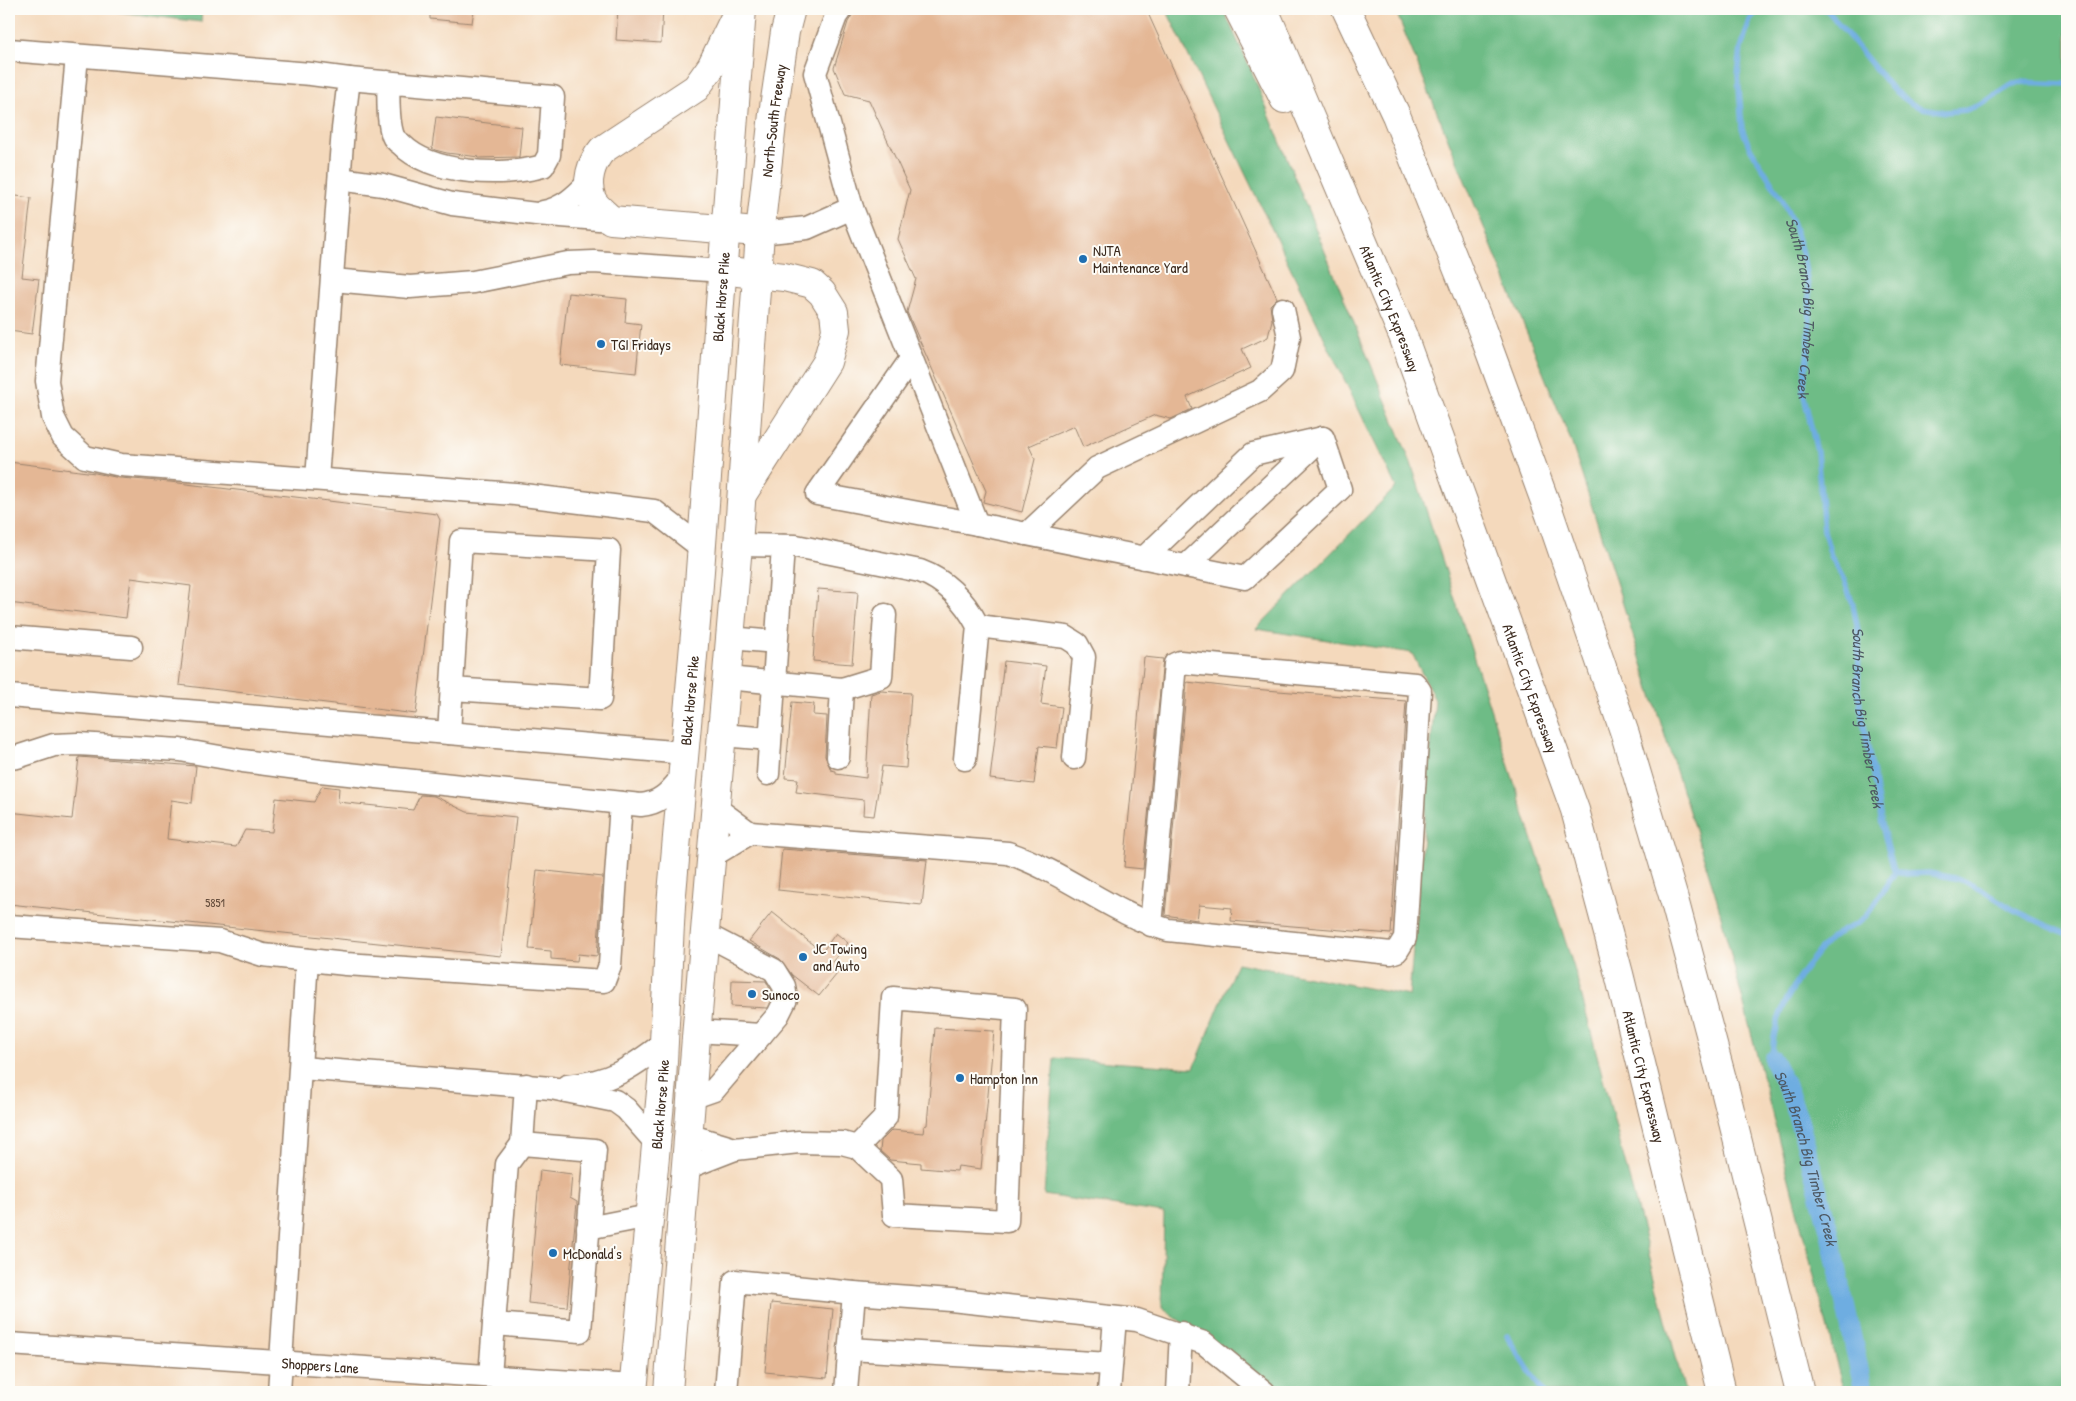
<svg xmlns="http://www.w3.org/2000/svg" width="2076" height="1401" viewBox="0 0 2076 1401" font-family="'Patrick Hand',sans-serif">
  <style>
    .forest { fill: #6ebc86; stroke: #547352 }
    .lines { fill: none; stroke-linecap: round; stroke-linejoin: round }
    .stream { stroke: #6eade1; stroke-width: 5.5 }
    .canal { stroke: #6eade1; stroke-width: 19 }
    .building { fill: #e4b795 }
    .minor-casing { stroke: #98826d; stroke-width: 25 }
    .highway-casing { stroke: #98826d; stroke-width: 30 }
    .minor { stroke: #fff; stroke-width: 22 }
    .highway { stroke: #fff; stroke-width: 28 }
    .poi-dot { fill: #1f6fb2; stroke: #fdfcf7; stroke-width: 2 }
    .labels { text-anchor: middle; dominant-baseline: central; stroke-width: 4; stroke-linejoin: round; paint-order: stroke }
    .number-label { font-size: 12px; fill: #654d3c }
    .street-label { font-size: 15px; fill: #3b2a1e; stroke: #fdfcf7 }
    .poi-label { font-size: 15px; fill: #3b2a1e; stroke: #fdfcf7; text-anchor: start }
    .water-label { font-size: 16px; font-style: italic; fill: #4d5862; stroke: #fdfcf7 }
  </style>
  <rect width="100%" height="100%" fill="#fdfcf7"/>
  <filter id="ink" filterUnits="userSpaceOnUse"><feTurbulence type="fractalNoise" baseFrequency=".02" numOctaves="2"/><feDisplacementMap in="SourceGraphic" scale="10" xChannelSelector="R" yChannelSelector="G"/><feConvolveMatrix kernelMatrix="1 2 1 2 8 2 1 2 1" color-interpolation-filters="sRGB"/></filter>
  <filter id="wash" filterUnits="userSpaceOnUse"><feTurbulence type="fractalNoise" baseFrequency=".0096" numOctaves="4" result="noise"/><feDisplacementMap in="SourceGraphic" scale="20" xChannelSelector="R" yChannelSelector="G"/><feGaussianBlur stdDeviation="1.12" result="paint"/><feColorMatrix in="noise" values="0 0 0 0 0 0 0 0 0 0 0 0 0 0 0 0 0 1.4 0 .05"/><feComposite in="paint" operator="in"/></filter>
  <g filter="url(#wash)">
    <rect width="100%" height="100%" fill="#f4d9bc"/>
    <g class="forest">
      <polygon points="94,9 202,9 201,22"/>
      <polygon points="1166,9 1223,9 1251,70 1411,463 1575,971 1685,1392 1279,1392 1162,1308 1164,1213 1044,1195 1054,1058 1194,1068 1237,963 1409,996 1435,700 1412,653 1256,629 1396,487"/>
      <polygon points="1395,9 2067,9 2067,1392 1844,1392 1715,893 1571,441"/>
    </g>
    <g class="lines">
      <g class="stream">
        <path id="s1" d="M1759,9l-9,11 -9,28 -3,27 4,53 7,18 33,53 11,25 10,32 5,30 2,25 -1,31 -6,50 14,60 7,79 7,25 14,26 8,23 6,31 -1,57 25,136 11,41 2,1"/>
        <polyline points="1824,9 1828,11 1893,90 1912,104 1922,108 1946,112 1966,110 1982,104 2010,85 2020,82 2067,84"/>
        <polyline points="1896,871 1906,874 1929,873 1959,879 1982,890 2014,910 2067,935"/>
        <path d="M1773,1060c-5,-41 30,-94 58,-122 9,-8 20,-10 30,-17 10,-8 27,-38 35,-50"/>
        <polyline points="1507,1336 1543,1392"/>
      </g>
      <path class="canal" id="s2" d="M1773,1060l12,23 13,33 31,114 35,162"/>
    </g>
    <g id="blocks">
      <g class="building">
        <polygon points="430,9 474,9 472,23 430,19"/>
        <polygon points="618,9 663,9 661,43 616,40"/>
        <polygon points="860,9 1146,9 1277,298 1270,305 1272,320 1268,337 1242,349 1251,368 1187,397 1192,409 1171,419 1155,415 1083,447 1074,426 1029,446 1035,459 1022,512 983,502 986,491 907,312 916,279 898,239 910,190 869,100 845,94 834,68 848,22 854,12"/>
        <polygon points="436,117 522,127 519,157 478,158 479,157 447,153 435,150 432,148"/>
        <polygon points="9,195 31,198 22,277 39,279 32,334 9,331"/>
        <polygon points="568,293 627,299 625,322 641,324 636,373 560,365"/>
        <polygon points="9,462 95,473 120,478 170,482 437,514 440,520 416,714 179,685 191,586 131,578 126,618 9,603"/>
        <polygon points="818,589 858,592 852,664 813,661"/>
        <polygon points="1144,657 1163,659 1143,869 1124,867"/>
        <polygon points="1004,661 1046,666 1041,704 1062,707 1057,748 1039,746 1034,784 990,779"/>
        <polygon points="1187,682 1240,688 1406,701 1391,934 1231,921 1232,908 1199,905 1197,920 1165,915"/>
        <polygon points="881,691 911,693 906,768 882,766 874,816 863,815 864,800 796,792 798,779 785,778 792,702 814,704 813,715 827,716 825,756 831,770 836,771 836,774 866,778 871,694"/>
        <polygon points="79,757 196,766 192,803 171,800 167,839 236,847 245,830 272,832 276,798 314,802 322,786 339,788 338,802 413,810 420,795 434,796 467,812 516,817 501,956 9,904 9,812 72,819"/>
        <polygon points="782,849 927,860 922,905 778,890"/>
        <polygon points="537,870 603,877 597,956 578,954 577,961 551,959 551,951 529,949"/>
        <polygon points="772,912 822,952 836,933 848,943 832,962 841,969 819,996 792,975 780,959 749,941"/>
        <polygon points="732,980 766,981 771,991 772,997 767,1008 731,1006"/>
        <polygon points="935,1028 994,1031 981,1169 958,1166 957,1171 921,1168 921,1163 890,1160 880,1151 881,1141 892,1130 923,1133 924,1126 927,1125"/>
        <polygon points="540,1170 572,1174 570,1198 577,1202 567,1307 528,1303"/>
        <polygon points="771,1303 833,1309 827,1378 765,1372"/>
      </g>
    </g>
  </g>
  <g filter="url(#ink)">
    <use href="#blocks" fill-opacity="0" stroke="#98826d" stroke-width="1"/>
    <g class="lines">
      <g class="minor-casing">
        <g id="minor">
          <polyline points="841,9 836,16 815,73 852,208"/>
          <polyline points="9,50 311,74 349,79 343,129 317,479"/>
          <polyline points="77,56 47,381 53,417 63,437 85,457 121,465 515,494 654,511 702,548"/>
          <path d="M349,79l204,18 -4,58 -6,11c-39,11 -112,9 -142,-22 -3,-2 -7,-5 -8,-8 -6,-16 -4,-37 -5,-54"/>
          <polyline points="340,179 383,185 452,204 536,214 611,220"/>
          <path d="M543,212c20,-4 32,-15 46,-30"/>
          <polyline points="760,233 807,228 852,208 977,524 1245,578 1340,489 1323,438 1253,454 1144,558"/>
          <polyline points="333,280 410,287 473,282 568,263 594,262 723,271"/>
          <polyline points="911,359 817,494 977,524"/>
          <polyline points="1027,534 1097,468 1260,391 1282,371 1289,337 1283,309"/>
          <path d="M738,545l58,1 124,25c27,10 45,30 58,55l-13,133"/>
          <polyline points="1186,566 1322,438"/>
          <polyline points="978,626 1066,637 1077,644 1084,657 1074,758"/>
          <polyline points="9,637 131,647"/>
          <polyline points="730,638 776,642"/>
          <polyline points="727,678 842,689 881,677 885,615"/>
          <polyline points="9,696 685,753"/>
          <polyline points="449,733 461,541 609,550 600,699 452,689"/>
          <polyline points="722,735 770,739"/>
          <polyline points="838,757 842,689"/>
          <path d="M9,758l8,-1 37,-12 24,-1 102,6 63,11 77,10 321,34c21,-2 29,-14 42,-29"/>
          <polyline points="768,774 783,546"/>
          <path d="M750,833l258,20c57,19 103,60 160,77l223,23 6,-2 8,-13 15,-247 -5,-7 -235,-22 -5,2 -24,261"/>
          <polyline points="712,856 750,833 716,808"/>
          <polyline points="9,926 220,941 263,955 346,964 604,981 610,965 621,803"/>
          <polyline points="696,1031 761,1035"/>
          <polyline points="301,1068 551,1088 615,1101 626,1109 656,1143"/>
          <path d="M567,1086c44,-4 63,-17 97,-43"/>
          <polyline points="691,1098 714,1090 778,1015 786,999 784,986 774,970 705,934"/>
          <polyline points="688,1135 735,1149"/>
          <polygon points="522,1144 595,1150 580,1331 494,1324 507,1164"/>
          <polyline points="522,1144 526,1085"/>
          <polyline points="686,1168 735,1149 799,1142 842,1143 857,1147 891,1179 894,1215 1007,1221 1015,1009 893,998 886,1117 857,1147"/>
          <polyline points="588,1228 649,1216"/>
          <path id="s3" d="M9,1344l624,42"/>
          <polyline points="849,1349 1111,1364"/>
          <polyline points="490,1376 494,1324"/>
          <polyline points="279,1392 307,960"/>
          <polyline points="726,1392 735,1281 854,1293 951,1300 1137,1320 1204,1343 1264,1392"/>
          <polyline points="846,1392 854,1293"/>
          <polyline points="1109,1392 1115,1318"/>
          <polyline points="1178,1392 1181,1333"/>
        </g>
      </g>
      <g class="highway-casing">
        <g id="highway">
          <polyline points="1238,9 1284,99"/>
          <path id="s4" d="M1264,9l139,327 172,474 44,164 103,418"/>
          <polyline points="1346,9 1396,115 1482,330 1550,515 1625,734 1674,899 1725,1090 1800,1392"/>
          <path d="M736,15l-25,52 -15,21 -94,62c-11,13 -17,32 -10,49 3,8 14,15 19,21l134,11"/>
          <polyline points="738,272 784,277 812,284 822,293 834,312 836,330 827,362 742,495"/>
          <path id="s5" d="M633,1392l29,-311 9,-176 26,-294 45,-602"/>
          <path id="s6" d="M668,1392l29,-367 41,-480 22,-312 13,-119 12,-82 6,-23"/>
        </g>
      </g>
      <use href="#minor" class="minor"/>
      <use href="#highway" class="highway"/>
    </g>
  </g>
  <g class="poi-dot">
    <circle cx="1083" cy="259" r="5"/>
    <circle cx="601" cy="344" r="5"/>
    <circle cx="803" cy="957" r="5"/>
    <circle cx="752" cy="994" r="5"/>
    <circle cx="960" cy="1078" r="5"/>
    <circle cx="553" cy="1253" r="5"/>
  </g>
  <g class="labels">
    <g class="number-label">
      <text x="215" y="902">5851</text>
    </g>
    <g class="street-label">
      <text stroke="none"><textPath href="#s6" startOffset="1276">North-South Freeway</textPath></text>
      <text stroke="none"><textPath href="#s5" startOffset="1099">Black Horse Pike</textPath></text>
      <text stroke="none"><textPath href="#s4" startOffset="325">Atlantic City Expressway</textPath></text>
      <text stroke="none"><textPath href="#s4" startOffset="730">Atlantic City Expressway</textPath></text>
      <text stroke="none"><textPath href="#s5" startOffset="694">Black Horse Pike</textPath></text>
      <text stroke="none"><textPath href="#s4" startOffset="1135">Atlantic City Expressway</textPath></text>
      <text stroke="none"><textPath href="#s5" startOffset="289">Black Horse Pike</textPath></text>
      <text stroke="none"><textPath href="#s3" startOffset="312">Shoppers Lane</textPath></text>
    </g>
    <g class="poi-label">
      <text x="1093" y="250">NJTA<tspan x="1093" dy="17">Maintenance Yard</tspan></text>
      <text x="611" y="344">TGI Fridays</text>
      <text x="813" y="948">JC Towing<tspan x="813" dy="17">and Auto</tspan></text>
      <text x="762" y="994">Sunoco</text>
      <text x="970" y="1078">Hampton Inn</text>
      <text x="563" y="1253">McDonald's</text>
    </g>
    <g class="water-label">
      <text stroke="none"><textPath href="#s1" startOffset="318">South Branch Big Timber Creek</textPath></text>
      <text stroke="none"><textPath href="#s1" startOffset="738">South Branch Big Timber Creek</textPath></text>
      <text stroke="none"><textPath href="#s2" startOffset="104">South Branch Big Timber Creek</textPath></text>
    </g>
  </g>
  <rect width="2076" height="1401" fill="none" stroke="#fdfcf7" stroke-width="30"/>
</svg>
